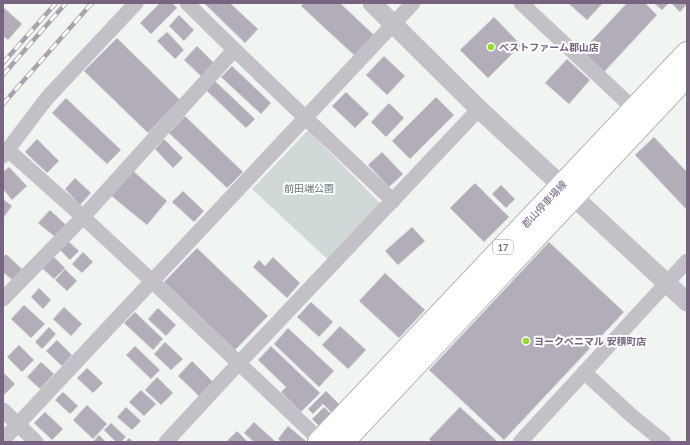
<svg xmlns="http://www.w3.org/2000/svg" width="690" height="445" viewBox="0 0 690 445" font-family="Lato,'Noto Sans JP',sans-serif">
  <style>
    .green { fill: #d0d9d7 }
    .building { fill: #b3adb9; stroke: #d4d6d4 }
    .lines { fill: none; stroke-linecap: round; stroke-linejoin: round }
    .primary-casing { stroke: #b8b3bb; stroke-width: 24 }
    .minor { stroke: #c4c0c7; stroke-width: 15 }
    .tertiary { stroke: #c4c0c7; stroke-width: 19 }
    .primary { stroke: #fff; stroke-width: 22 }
    .rail-casing { stroke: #a9a3ad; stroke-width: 4.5 }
    .rail { stroke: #fff; stroke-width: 3; stroke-dasharray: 9; stroke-linecap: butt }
    .poi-dot { fill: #94dd29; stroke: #fff; stroke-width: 1.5 }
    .labels { text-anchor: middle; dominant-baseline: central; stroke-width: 4; stroke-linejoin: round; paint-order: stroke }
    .shield { fill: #fff; stroke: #9f92a7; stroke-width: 1 }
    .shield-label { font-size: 9px; font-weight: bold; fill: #766481 }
    .poi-label { font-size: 10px; font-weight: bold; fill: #766481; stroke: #fff; text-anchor: start }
    .park-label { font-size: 10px; fill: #637878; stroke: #fff }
    .street-label { font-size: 10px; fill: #766481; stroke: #fff }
  </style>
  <rect width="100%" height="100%" fill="#f1f5f1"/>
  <polygon class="green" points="308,130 381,204 327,259 252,189"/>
  <g class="building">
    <polygon points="160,3 172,3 177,8 151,34 140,23"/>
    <polygon points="204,3 230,3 258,29 245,43"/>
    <polygon points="304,3 340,3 374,35 355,56 301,6"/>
    <polygon points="568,3 603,3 587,20"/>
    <polygon points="627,3 645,3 657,15 604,72 582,51"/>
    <polygon points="654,3 669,3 662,10"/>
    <polygon points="671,3 687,3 687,4 680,12"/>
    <polygon points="3,7 22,24 8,40 3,36"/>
    <polygon points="179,15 194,30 184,41 169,26"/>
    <polygon points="494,17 521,45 488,78 460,50"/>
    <polygon points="167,32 184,50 175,59 157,41"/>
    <polygon points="117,38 180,100 148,133 84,71"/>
    <polygon points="197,46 215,64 202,77 184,60"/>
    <polygon points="384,56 405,76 387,95 366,75"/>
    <polygon points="567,59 590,80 569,104 545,83"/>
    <polygon points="232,66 271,103 261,114 221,77"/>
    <polygon points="215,81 255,119 246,128 206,90"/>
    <polygon points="346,92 369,114 355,128 332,106"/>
    <polygon points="436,97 454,115 410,159 392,141"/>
    <polygon points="66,98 121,150 107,164 52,113"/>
    <polygon points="389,103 404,118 386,137 371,122"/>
    <polygon points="185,116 243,172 227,188 169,133"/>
    <polygon points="654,137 687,172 687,210 635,155"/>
    <polygon points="37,139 59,161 47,173 25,152"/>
    <polygon points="164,139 183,158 173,168 155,149"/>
    <polygon points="382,152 403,174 389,187 368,165"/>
    <polygon points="9,167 27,186 12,200 3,189 3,172"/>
    <polygon points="131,169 167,201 147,225 109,194"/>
    <polygon points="75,178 91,193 80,205 65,189"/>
    <polygon points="475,183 509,217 484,242 450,208"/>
    <polygon points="501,185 515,199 506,208 492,194"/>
    <polygon points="183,191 204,211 194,222 172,202"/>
    <polygon points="3,199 12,206 3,218"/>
    <polygon points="50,210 66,225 55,237 38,223"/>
    <polygon points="412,227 425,241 398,265 385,251"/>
    <polygon points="67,240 79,251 70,260 59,249"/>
    <polygon points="549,242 624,312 504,440 429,370"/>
    <polygon points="197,248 268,316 235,350 164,282"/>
    <polygon points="83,252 93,262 82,273 72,264"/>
    <polygon points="6,254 22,269 12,280 3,272 3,257"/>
    <polygon points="52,255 65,268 54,279 41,267"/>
    <polygon points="273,257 300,283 287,298 253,267 259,260 265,266"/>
    <polygon points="65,269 77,281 67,291 55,280"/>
    <polygon points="385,273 425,310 399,338 359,301"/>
    <polygon points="39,288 51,300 43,309 31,297"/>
    <polygon points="311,302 333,322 319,337 297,317"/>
    <polygon points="24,305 45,324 31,338 11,319"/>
    <polygon points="64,307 82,324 71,336 53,319"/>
    <polygon points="158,308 176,325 166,336 148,319"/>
    <polygon points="135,312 163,339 153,350 124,323"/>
    <polygon points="340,326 366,350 348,369 322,345"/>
    <polygon points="49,327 56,334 42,349 35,342"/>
    <polygon points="288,328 334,371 319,387 274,344"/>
    <polygon points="57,340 72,355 62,366 46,351"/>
    <polygon points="165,342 183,359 171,370 154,354"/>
    <polygon points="19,345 34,360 22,372 7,357"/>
    <polygon points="135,346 160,370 151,379 126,355"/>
    <polygon points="271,346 320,393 301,412 281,392 286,387 258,360"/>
    <polygon points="192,361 213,382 199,396 178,376"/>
    <polygon points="41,362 54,374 40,389 27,377"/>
    <polygon points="87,368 103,383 93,393 77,378"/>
    <polygon points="3,372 15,384 3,396"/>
    <polygon points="157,377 173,393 161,405 145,390"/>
    <polygon points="141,390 156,404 144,416 129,402"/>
    <polygon points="326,391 340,405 332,413 323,404 313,414 308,409"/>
    <polygon points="63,392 78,406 70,414 55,400"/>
    <polygon points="87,405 107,424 93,439 73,420"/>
    <polygon points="126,407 141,421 132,430 117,417"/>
    <polygon points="324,407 331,414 319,426 312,419"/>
    <polygon points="460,407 498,442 432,442 429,439"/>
    <polygon points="45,412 63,429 52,440 34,423"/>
    <polygon points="254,422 276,442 254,442 244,433"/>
    <polygon points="111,423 126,437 121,442 116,442 104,430"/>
    <polygon points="288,426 307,442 282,442 278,439"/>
    <polygon points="237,431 248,442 226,442"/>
    <polygon points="99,435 106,442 93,442"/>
    <polygon points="129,438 133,442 125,442"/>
  </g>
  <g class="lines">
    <g class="primary-casing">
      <g id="primary">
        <polyline points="319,442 687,53"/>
        <polyline points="343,442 687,76"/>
      </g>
    </g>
    <g class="minor">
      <path d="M187,3c67,67 137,132 206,198"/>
      <polyline points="521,3 634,109"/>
      <polyline points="8,150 83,217 152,281 322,442"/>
      <polyline points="3,156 47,98 136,3"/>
      <polyline points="3,299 83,217 234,50"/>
      <polyline points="584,372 632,416 664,442"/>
      <polyline points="3,410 36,442"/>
      <polyline points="3,440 413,3"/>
      <polyline points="166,442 239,363 479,109"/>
      <polyline points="520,442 687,261"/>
    </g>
    <polyline class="tertiary" points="372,3 479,109 687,302"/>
    <use href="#primary" class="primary"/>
    <g class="rail-casing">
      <g id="rail">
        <polyline points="3,63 56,3"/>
        <polyline points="3,75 66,3"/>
        <polyline points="3,104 92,3"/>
      </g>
    </g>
    <use href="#rail" class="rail"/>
  </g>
  <g class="poi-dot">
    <circle cx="491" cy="47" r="4"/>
    <circle cx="526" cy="341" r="4"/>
  </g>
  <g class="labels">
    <rect class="shield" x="493" y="240" width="20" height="14" rx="3"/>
    <g class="shield-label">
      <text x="503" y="247">17</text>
    </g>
    <g class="poi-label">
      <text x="499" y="47">ベストファーム郡山店</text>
      <text x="534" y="341">ヨークベニマル 安積町店</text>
    </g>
    <g class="park-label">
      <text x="309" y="188">前田端公園</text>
    </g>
    <g class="street-label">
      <text transform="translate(544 204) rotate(-47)">郡山停車場線</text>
    </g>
  </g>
  <rect width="690" height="445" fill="none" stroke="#766481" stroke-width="8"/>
</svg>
